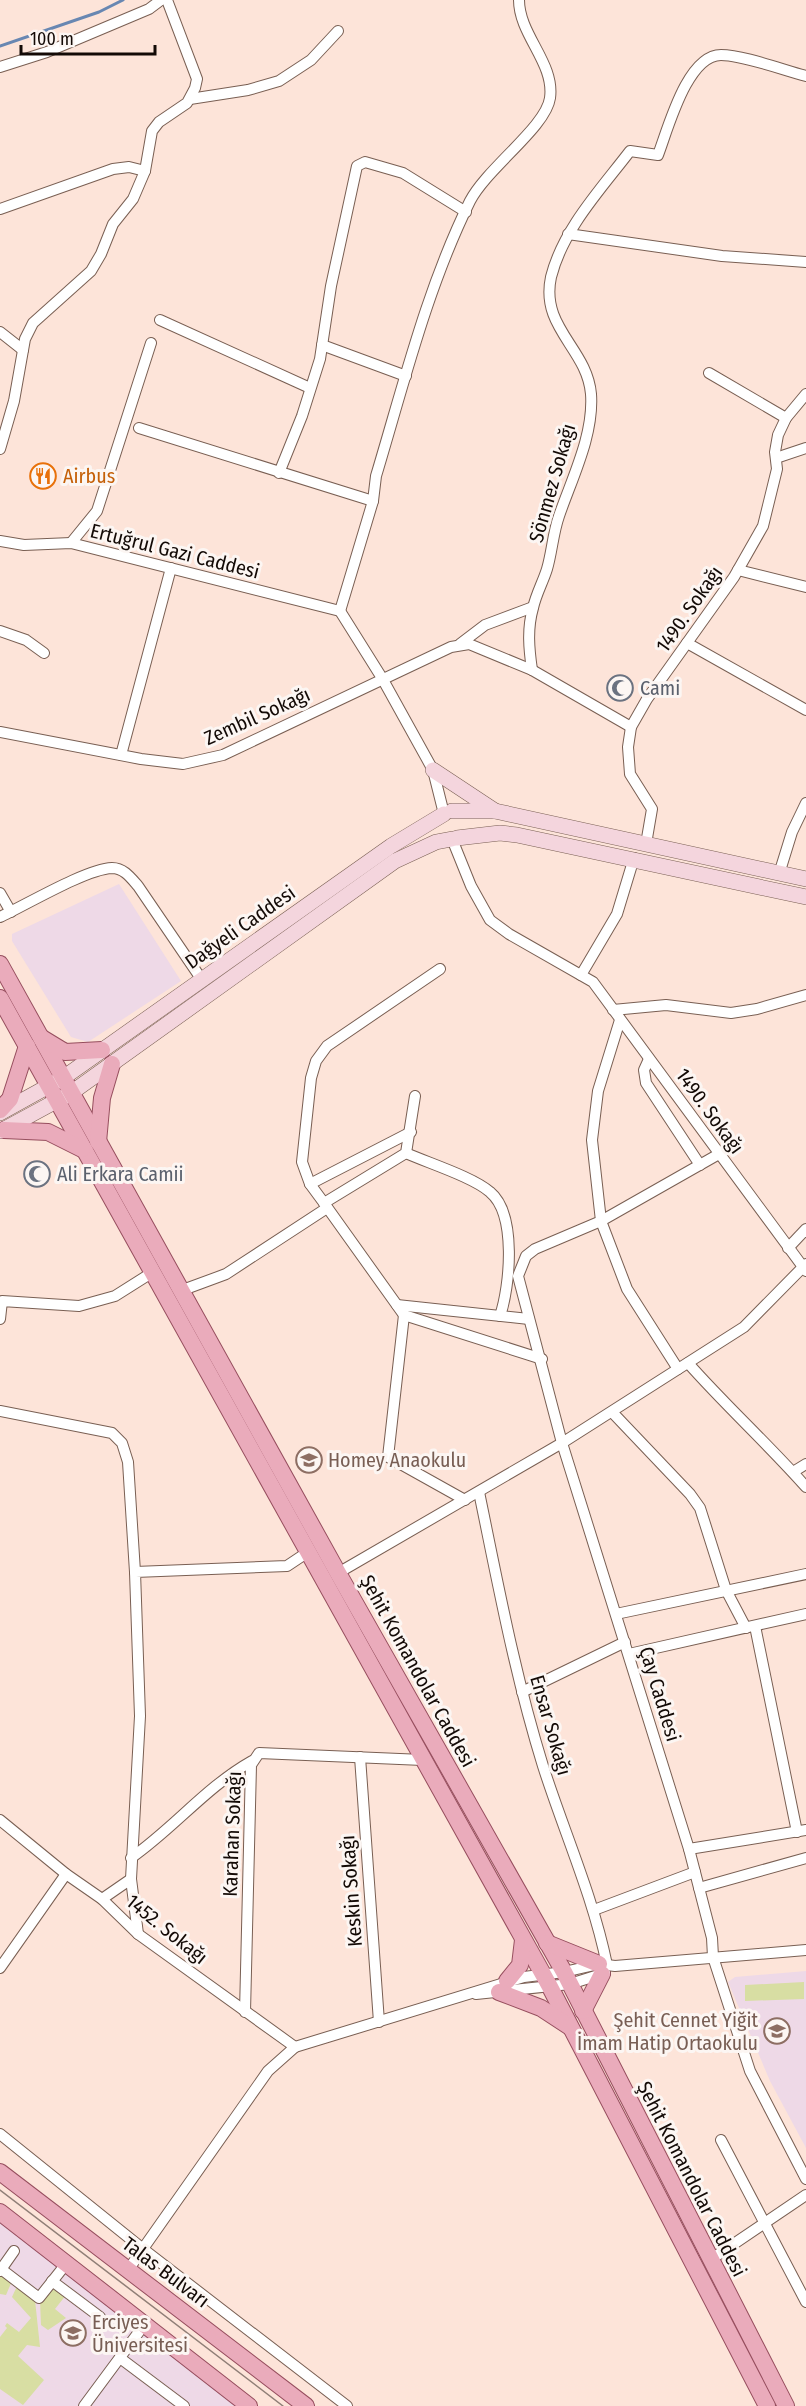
<svg xmlns="http://www.w3.org/2000/svg" width="806" height="2406" viewBox="0 0 806 2406" font-family="'Fira Sans Condensed',sans-serif">
  <style>
    .education { fill: #eed9e7 }
    .green { fill: #d8dea3 }
    .lines { fill: none; stroke-linecap: round; stroke-linejoin: round }
    .stream { stroke: #6887b2; stroke-width: 3 }
    .street-casing { stroke: #795f53; stroke-width: 12 }
    .secondary-casing { stroke: #795f53; stroke-width: 16 }
    .primary-casing { stroke: #964e5e; stroke-width: 18 }
    .street { stroke: #fff; stroke-width: 10 }
    .secondary { stroke: #f4d5dd; stroke-width: 15 }
    .primary { stroke: #eaabbb; stroke-width: 16 }
    .tram { stroke: #907f77; stroke-width: 1.5 }
    .labels { text-anchor: middle; dominant-baseline: central; stroke-width: 6; stroke-linejoin: round; paint-order: stroke }
    .food-label { font-size: 20px; fill: #c56008; stroke: #fcf6f3; text-anchor: start }
    .street-label { font-size: 20px; fill: #130a06; stroke: #fcf6f3 }
    .worship-label { font-size: 20px; fill: #5b616d; stroke: #fcf6f3; text-anchor: start }
    .education-label { font-size: 20px; fill: #785e54; stroke: #fcf6f3; text-anchor: start }
  </style>
  <rect width="100%" height="100%" fill="#fde4d9"/>
  <g class="education">
    <polygon points="119,884 181,981 88,1042 71,1037 12,941 12,934"/>
    <polygon points="806,1971 806,2148 770,2081 728,1982 735,1977"/>
    <polygon points="0,2219 242,2406 0,2406"/>
  </g>
  <g class="green">
    <polygon points="804,1982 804,1999 745,2001 745,1985"/>
    <polygon points="0,2272 12,2281 6,2295 0,2294"/>
    <polygon points="18,2284 35,2300 40,2347 27,2345 18,2356 44,2380 23,2405 0,2389 0,2337 7,2328 5,2326 7,2323 19,2332 31,2318 12,2297"/>
    <polygon points="53,2286 66,2295 55,2309 66,2318 48,2330 41,2325 40,2301"/>
  </g>
  <g class="lines">
    <polyline class="stream" points="0,46 99,12 123,0"/>
    <g class="street-casing">
      <g id="street">
        <polyline points="0,67 47,52 149,9 161,0"/>
        <polyline points="190,99 248,90 279,81 311,60 338,31"/>
        <polyline points="0,209 113,169 129,167 145,171"/>
        <polyline points="568,234 722,256 806,262"/>
        <polyline points="160,320 310,388"/>
        <polyline points="0,332 23,350"/>
        <polyline points="322,345 406,376"/>
        <polyline points="709,373 786,418"/>
        <polyline points="139,428 373,501"/>
        <polyline points="0,449 14,401 25,339 33,323 91,271 101,254 113,224 133,199 145,171 152,131 159,122 187,103 195,88 197,79 167,0"/>
        <polyline points="776,458 806,448"/>
        <polyline points="279,473 302,416 320,359 331,286 357,166 365,162 403,173 466,212"/>
        <polyline points="0,541 24,545 71,543 340,611"/>
        <polyline points="71,543 97,511 151,343"/>
        <polyline points="738,570 806,587"/>
        <path d="M340,611l33,-110 3,-25c28,-93 51,-188 94,-275 17,-33 76,-74 80,-103 5,-35 -31,-63 -31,-98"/>
        <polyline points="340,611 382,678 433,770 444,814"/>
        <polyline points="0,631 26,640 44,653"/>
        <polyline points="687,643 806,710"/>
        <polyline points="460,644 485,625 533,607"/>
        <path d="M532,670c-3,-21 -5,-41 1,-62 3,-14 10,-26 14,-39 5,-17 6,-36 12,-53 13,-38 35,-81 32,-122 -4,-46 -51,-66 -40,-117 12,-48 50,-88 79,-126l28,4c10,-26 29,-100 63,-100 22,0 62,15 85,21"/>
        <polyline points="0,732 141,759 183,764 223,755 451,647 469,644 532,670 631,727"/>
        <polyline points="121,755 171,568"/>
        <polyline points="452,839 471,886 490,920 509,934 593,982 806,1271"/>
        <polyline points="646,844 652,809 630,774 628,747 631,727 647,699 734,577 763,526 777,469 775,452 778,435 786,418 806,394"/>
        <polyline points="779,874 792,832 806,803"/>
        <polyline points="0,893 11,912"/>
        <path d="M0,917c26,-12 86,-48 112,-49 12,0 19,10 26,18l64,94"/>
        <polyline points="581,975 617,914 634,858"/>
        <polyline points="613,1010 666,1005 731,1013 757,1009 806,995"/>
        <polyline points="620,1020 598,1091 592,1140 601,1221 535,1249 526,1256 518,1276 562,1443 689,1849 712,1938 713,1957 750,2071 806,2179"/>
        <polyline points="649,1059 644,1070 646,1083 700,1165"/>
        <path d="M406,1153c22,10 67,24 84,39 27,22 20,94 10,124"/>
        <polyline points="310,1184 411,1132"/>
        <polyline points="324,1203 310,1184 302,1162 311,1078 316,1061 327,1046 440,969"/>
        <polyline points="788,1248 806,1229"/>
        <polyline points="180,1291 226,1274 327,1208"/>
        <polyline points="397,1305 529,1319"/>
        <polyline points="404,1315 324,1203 406,1153 415,1096"/>
        <polyline points="0,1319 2,1301 79,1306 115,1296 153,1272"/>
        <path d="M688,1363c38,43 80,81 118,124"/>
        <polyline points="678,1369 627,1289 601,1221 719,1154"/>
        <polyline points="0,1411 112,1433 122,1443 128,1462 135,1572"/>
        <polyline points="612,1412 690,1494 700,1508 726,1590 746,1628"/>
        <polyline points="793,1472 806,1464"/>
        <path d="M479,1492c19,92 36,184 64,274 21,66 50,130 64,199"/>
        <polyline points="465,1500 388,1457 404,1315 542,1359"/>
        <polyline points="338,1573 562,1443 744,1327 806,1264"/>
        <polyline points="616,1614 806,1574"/>
        <polyline points="755,1626 797,1832"/>
        <polyline points="629,1654 806,1614"/>
        <polyline points="522,1692 625,1642"/>
        <polyline points="360,1757 379,2022"/>
        <polyline points="0,1820 66,1874 102,1899 138,1934 295,2047 268,2071 128,2270"/>
        <polyline points="689,1849 806,1830"/>
        <path d="M131,1858c43,-30 75,-71 121,-97"/>
        <polyline points="699,1888 806,1858"/>
        <polyline points="102,1899 131,1879"/>
        <polyline points="594,1910 695,1872"/>
        <polyline points="138,1934 131,1879 140,1716 135,1572 287,1566 308,1552"/>
        <polyline points="0,1968 66,1874"/>
        <polyline points="476,1994 570,1984 605,1973"/>
        <polyline points="245,2012 251,1765 259,1753 423,1760"/>
        <polyline points="295,2047 524,1977 564,1972 599,1964 615,1966 806,1950"/>
        <polyline points="0,2134 143,2249 347,2406"/>
        <polyline points="721,2140 806,2302"/>
        <polyline points="710,2260 806,2195"/>
        <polyline points="1,2269 39,2298 66,2264"/>
        <polyline points="0,2271 14,2251"/>
        <polyline points="52,2281 100,2317"/>
        <polyline points="120,2358 184,2406"/>
        <polyline points="84,2406 144,2325"/>
      </g>
    </g>
    <g class="secondary-casing">
      <g id="secondary">
        <polyline points="433,770 495,811"/>
        <polyline points="452,811 495,811 806,879"/>
        <polyline points="457,838 500,833 517,835 806,897"/>
        <polyline points="0,1113 63,1078 391,846 444,814"/>
        <polyline points="1,1131 71,1093 395,861 436,842 452,839"/>
      </g>
    </g>
    <g class="primary-casing">
      <g id="primary">
        <polyline points="0,964 338,1573 564,1972 786,2406"/>
        <polyline points="0,998 549,1985 767,2406"/>
        <polyline points="42,1038 65,1052 102,1050"/>
        <polyline points="0,1110 10,1099 27,1046"/>
        <polyline points="4,1130 48,1132 82,1149"/>
        <polyline points="98,1142 102,1098 112,1064"/>
        <polyline points="547,1943 599,1964"/>
        <polyline points="507,1981 520,1965 523,1940"/>
        <polyline points="499,1992 541,2008 570,2027"/>
        <polyline points="583,2011 602,1974"/>
        <polyline points="0,2172 306,2406"/>
        <polyline points="0,2212 249,2406"/>
      </g>
    </g>
    <use href="#street" class="street"/>
    <use href="#secondary" class="secondary"/>
    <use href="#primary" class="primary"/>
    <polyline class="tram" points="0,2190 283,2406"/>
  </g>
  <defs>
    <g id="restaurant-ring" transform="scale(1.35)"><circle r="9.5" fill="#fcf6f3" stroke="#e8710a" stroke-width="1.5"/><path d="M-5-6h1v4h1v-4h1v4h1v-4h1v5L-1.5 .5V6h-2V.5L-5-1ZM5-6V6H3V1.5H1.5Q1.5-4 5-6Z" fill="#e8710a"/></g>
    <g id="mosque-ring" transform="scale(1.35)"><circle r="9.5" fill="#fcf6f3" stroke="#6b7280" stroke-width="1.5"/><path d="M3.5-4.9A6 6 0 1 0 3.5 4.9A5 5 0 1 1 3.5-4.9Z" fill="#6b7280"/></g>
    <g id="school-ring" transform="scale(1.35)"><circle r="9.5" fill="#fcf6f3" stroke="#8d6e63" stroke-width="1.5"/><path d="M0-5L7-2L0 1L-7-2ZM-4 1L0 2.5L4 1V4Q0 6-4 4Z" fill="#8d6e63"/></g>
    <g id="university-ring" transform="scale(1.35)"><circle r="9.5" fill="#fcf6f3" stroke="#8d6e63" stroke-width="1.5"/><path d="M0-5L7-2L0 1L-7-2ZM-4 1L0 2.5L4 1V4Q0 6-4 4Z" fill="#8d6e63"/></g>
  </defs>
  <g fill-rule="evenodd">
    <use href="#restaurant-ring" x="43" y="476"/>
    <use href="#mosque-ring" x="620" y="688"/>
    <use href="#mosque-ring" x="37" y="1174"/>
    <use href="#school-ring" x="309" y="1460"/>
    <use href="#school-ring" x="777" y="2031"/>
    <use href="#university-ring" x="73" y="2333"/>
  </g>
  <g class="labels">
    <g class="food-label">
      <text x="63" y="476">Airbus</text>
    </g>
    <g class="street-label">
      <text transform="translate(552 483) rotate(-74)">Sönmez Sokağı</text>
      <text transform="translate(175 551) rotate(14)">Ertuğrul Gazi Caddesi</text>
      <text transform="translate(689 609) rotate(-55)">1490. Sokağı</text>
      <text transform="translate(257 716) rotate(-24)">Zembil Sokağı</text>
      <text transform="translate(240 927) rotate(-35)">Dağyeli Caddesi</text>
      <text transform="translate(710 1111) rotate(54)">1490. Sokağı</text>
      <text transform="translate(418 1671) rotate(61)">Şehit Komandolar Caddesi</text>
      <text transform="translate(660 1694) rotate(73)">Çay Caddesi</text>
      <text transform="translate(551 1725) rotate(74)">Ensar Sokağı</text>
      <text transform="translate(232 1834) rotate(-88)">Karahan Sokağı</text>
      <text transform="translate(351 1891) rotate(-94)">Keskin Sokağı</text>
      <text transform="translate(167 1929) rotate(39)">1452. Sokağı</text>
      <text transform="translate(692 2179) rotate(63)">Şehit Komandolar Caddesi</text>
      <text transform="translate(166 2272) rotate(37)">Talas Bulvarı</text>
    </g>
    <g class="worship-label">
      <text x="640" y="688">Cami</text>
      <text x="57" y="1174">Ali Erkara Camii</text>
    </g>
    <g class="education-label">
      <text x="328" y="1460">Homey Anaokulu</text>
      <text x="758" y="2020" text-anchor="end">Şehit Cennet Yiğit<tspan x="758" dy="23">İmam Hatip Ortaokulu</tspan></text>
      <text x="92" y="2322">Erciyes<tspan x="92" dy="23">Üniversitesi</tspan></text>
    </g>
  </g>
  <path d="M21 45v9h134v-9" fill="none" stroke="#130a06" stroke-width="3"/>
  <text x="30" y="45" font-size="18" fill="#130a06" stroke="#fcf6f3" stroke-width="4.5" paint-order="stroke">100 m</text>
</svg>
